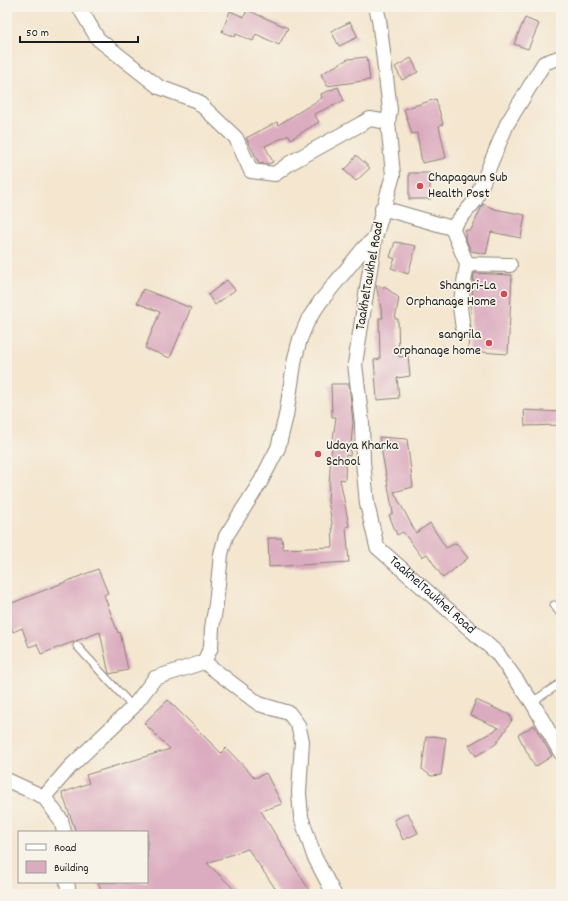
<svg xmlns="http://www.w3.org/2000/svg" width="568" height="901" viewBox="0 0 568 901" font-family="Dekko,sans-serif">
  <style>
    .building { fill: #dbacbf }
    .lines { fill: none; stroke-linecap: round; stroke-linejoin: round }
    .service-casing { stroke: #888176; stroke-width: 9 }
    .minor-casing { stroke: #888176; stroke-width: 16 }
    .service { stroke: #fff; stroke-width: 7 }
    .minor { stroke: #fff; stroke-width: 14 }
    .poi-dot { fill: #d1495b; stroke: #f7f3e8; stroke-width: 1.5 }
    .labels { text-anchor: middle; dominant-baseline: central; stroke-width: 3.5; stroke-linejoin: round; paint-order: stroke }
    .poi-label { font-size: 14px; fill: #1c1c1c; stroke: #f7f3e8; text-anchor: start }
    .street-label { font-size: 14px; fill: #1c1c1c; stroke: #f7f3e8 }
  </style>
  <rect width="100%" height="100%" fill="#f7f3e8"/>
  <filter id="ink" filterUnits="userSpaceOnUse"><feTurbulence type="fractalNoise" baseFrequency=".025" numOctaves="2"/><feDisplacementMap in="SourceGraphic" scale="8" xChannelSelector="R" yChannelSelector="G"/><feConvolveMatrix kernelMatrix="1 2 1 2 8 2 1 2 1" color-interpolation-filters="sRGB"/></filter>
  <filter id="wash" filterUnits="userSpaceOnUse"><feTurbulence type="fractalNoise" baseFrequency=".012" numOctaves="4" result="noise"/><feDisplacementMap in="SourceGraphic" scale="16" xChannelSelector="R" yChannelSelector="G"/><feGaussianBlur stdDeviation="0.9" result="paint"/><feColorMatrix in="noise" values="0 0 0 0 0 0 0 0 0 0 0 0 0 0 0 0 0 1.4 0 .05"/><feComposite in="paint" operator="in"/></filter>
  <g filter="url(#wash)">
    <rect width="100%" height="100%" fill="#f4e6cf"/>
    <g id="blocks">
      <g class="building">
        <polygon points="247,10 288,28 279,45 256,34 253,41 236,34 235,37 222,32 230,11 244,17"/>
        <polygon points="525,18 539,24 528,49 514,44"/>
        <polygon points="350,22 358,37 339,46 331,31"/>
        <polygon points="367,57 370,80 327,86 321,74 348,59"/>
        <polygon points="411,58 418,72 402,80 395,67"/>
        <polygon points="338,87 344,101 314,114 319,122 291,139 289,135 265,146 273,162 268,164 259,163 246,138 277,122 278,125 322,98 321,94"/>
        <polygon points="436,99 443,124 439,126 446,158 422,163 417,133 412,134 404,109"/>
        <polygon points="356,155 370,168 356,181 344,170 350,165"/>
        <rect x="409" y="173" width="21" height="26"/>
        <polygon points="483,204 495,209 525,215 521,238 491,232 486,254 471,251 465,237 466,230 471,230"/>
        <polygon points="395,242 416,246 408,274 391,268 395,259 390,257"/>
        <polygon points="474,273 512,275 508,354 468,351 469,334 471,328 470,321"/>
        <polygon points="227,280 235,290 215,305 208,295"/>
        <polygon points="376,285 383,288 384,286 399,298 395,319 398,319 399,357 408,356 410,376 397,378 399,398 377,400 374,360 380,359 379,318 383,318"/>
        <polygon points="143,289 191,308 170,358 145,348 160,312 137,303"/>
        <polygon points="331,384 349,384 353,422 350,456 346,455 345,480 340,479 349,526 346,527 349,562 269,567 268,538 282,538 283,549 333,547 332,523 328,501 331,454 336,417 332,417"/>
        <polygon points="524,410 561,412 561,425 525,426"/>
        <polygon points="379,437 407,439 413,487 394,492 416,533 430,523 446,548 456,543 468,558 443,578 427,554 422,557 403,532 397,535 389,515 393,513"/>
        <polygon points="98,569 108,593 104,595 118,633 120,632 128,670 109,674 100,632 41,654 37,644 29,647 22,628 13,632 7,620 7,605"/>
        <polygon points="168,700 221,753 226,748 255,778 266,773 282,804 261,811 309,890 300,894 279,894 248,849 207,863 239,894 102,894 98,882 147,882 147,832 76,832 62,793 89,783 86,775 170,749 144,723"/>
        <polygon points="476,700 510,715 509,716 511,716 511,721 512,720 496,744 476,756 469,745 499,728 470,715"/>
        <polygon points="534,725 552,756 535,767 518,735"/>
        <polygon points="433,736 446,738 441,775 431,776 422,769 426,737"/>
        <polygon points="408,813 418,833 403,840 394,820"/>
      </g>
    </g>
  </g>
  <g filter="url(#ink)">
    <use href="#blocks" fill-opacity="0" stroke="#888176" stroke-width="1"/>
    <g class="lines">
      <g class="service-casing">
        <g id="service">
          <polyline points="554,605 561,615"/>
          <polyline points="77,646 133,707"/>
          <polyline points="532,702 561,683"/>
        </g>
      </g>
      <g class="minor-casing">
        <g id="minor">
          <path id="s1" d="M79,7l19,32 61,48 38,14 39,37 15,33 24,3 15,-11 80,-44 18,3 5,53 -18,63 -20,126 7,59 1,38 4,43 10,43 120,106 35,49 29,51"/>
          <polyline points="376,7 379,19 390,110 388,122"/>
          <polyline points="382,208 452,228 475,201 507,124 544,63 561,57"/>
          <polyline points="452,228 467,264 510,265"/>
          <polyline points="463,329 460,307 467,264"/>
          <polyline points="204,662 259,704 289,713 298,725 302,741 299,793 301,817 314,856 334,894"/>
          <polyline points="7,780 44,797 61,820 64,832"/>
          <polyline points="44,797 70,767 133,707 155,678 204,662 211,647 212,628 216,604 221,554 226,536 261,481 278,448 286,416 295,358 300,339 308,320 320,302 364,248 375,238"/>
          <polyline points="67,882 69,894"/>
        </g>
      </g>
      <use href="#service" class="service"/>
      <use href="#minor" class="minor"/>
    </g>
  </g>
  <g class="poi-dot">
    <circle cx="420" cy="186" r="4"/>
    <circle cx="504" cy="294" r="4"/>
    <circle cx="489" cy="343" r="4"/>
    <circle cx="318" cy="454" r="4"/>
  </g>
  <g class="labels">
    <g class="poi-label">
      <text x="428" y="178">Chapagaun Sub<tspan x="428" dy="16">Health Post</tspan></text>
      <text x="496" y="286" text-anchor="end">Shangri-La<tspan x="496" dy="16">Orphanage Home</tspan></text>
      <text x="481" y="335" text-anchor="end">sangrila<tspan x="481" dy="16">orphanage home</tspan></text>
      <text x="326" y="446">Udaya Kharka<tspan x="326" dy="16">School</tspan></text>
    </g>
    <g class="street-label">
      <text transform="translate(370 276) rotate(-80)">TaakhelTaukhel Road</text>
      <text stroke="none"><textPath href="#s1" startOffset="902">TaakhelTaukhel Road</textPath></text>
    </g>
  </g>
  <rect width="568" height="901" fill="none" stroke="#f7f3e8" stroke-width="24"/>
  <rect x="18" y="831" width="130" height="52" fill="#f7f3e8" stroke="#9f9d96"/>
  <rect x="26" y="844" width="20" height="6" fill="#ffffff" stroke="#9f9d96"/>
  <text x="54" y="851" font-size="12" fill="#1c1c1c">Road</text>
  <rect x="26" y="861" width="20" height="12" fill="#dbacbf" stroke="#9f9d96"/>
  <text x="54" y="871" font-size="12" fill="#1c1c1c">Building</text>
  <path d="M20 36v6h118v-6" fill="none" stroke="#1c1c1c" stroke-width="2"/>
  <text x="26" y="36" font-size="12" fill="#1c1c1c" stroke="#f7f3e8" stroke-width="3" paint-order="stroke">50 m</text>
</svg>
